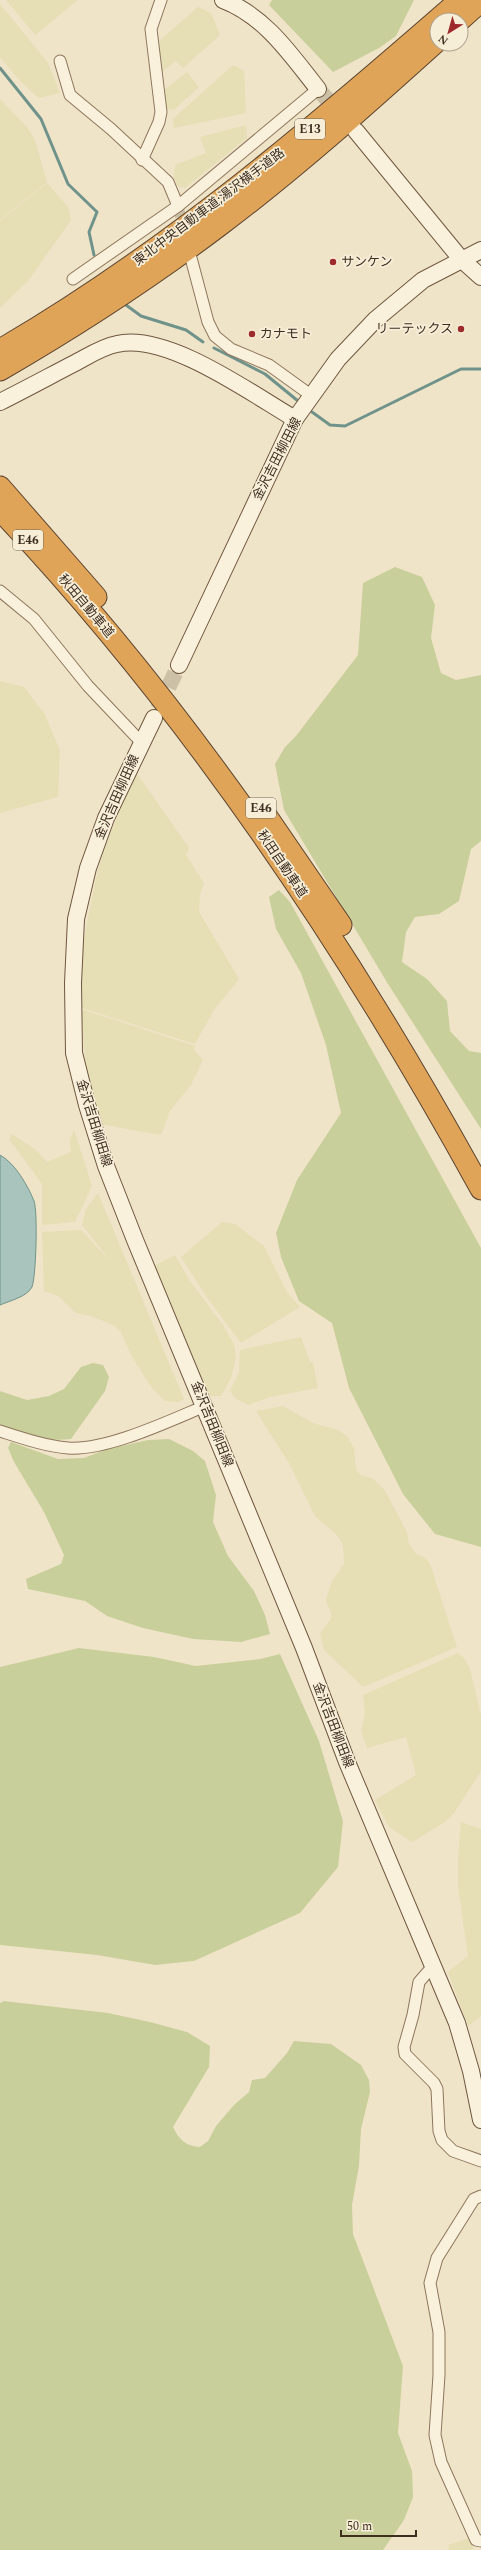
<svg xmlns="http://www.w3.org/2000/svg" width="481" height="2550" viewBox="0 0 481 2550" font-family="Spectral,'Noto Sans JP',serif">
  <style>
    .farmland { fill: #e6deb5 }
    .green { fill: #c9cf9b }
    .water { fill: #a9c4bc; stroke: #6f938a }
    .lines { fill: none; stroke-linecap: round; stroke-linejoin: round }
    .stream { stroke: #6f938a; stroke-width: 3 }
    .street-tunnel { stroke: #ccc0a6; stroke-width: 11; stroke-dasharray: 11 5.5; stroke-linecap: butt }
    .secondary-tunnel { stroke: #ccc0a6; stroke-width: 16; stroke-dasharray: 16 8; stroke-linecap: butt }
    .street-casing { stroke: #8d765c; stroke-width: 13 }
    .secondary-casing { stroke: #6f573f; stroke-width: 18 }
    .highway-casing { stroke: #5b4430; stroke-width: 23 }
    .street { stroke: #faf1dc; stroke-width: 11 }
    .secondary { stroke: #faf1dc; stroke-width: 16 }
    .highway { stroke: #e0a458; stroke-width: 21 }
    .poi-dot { fill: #9e2a2b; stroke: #f7eed8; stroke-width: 1.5 }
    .labels { text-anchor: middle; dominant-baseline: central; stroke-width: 3.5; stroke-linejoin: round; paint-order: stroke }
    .shield { fill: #f7eed8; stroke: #756857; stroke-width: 1 }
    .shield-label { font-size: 12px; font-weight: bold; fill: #3d2e20 }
    .street-label { font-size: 13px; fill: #3d2e20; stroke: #f7eed8 }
    .poi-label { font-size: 13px; fill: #3d2e20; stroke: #f7eed8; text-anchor: start }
  </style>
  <rect width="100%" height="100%" fill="#f0e4c8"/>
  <g class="farmland">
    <polygon points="6,0 78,0 35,35"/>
    <polygon points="0,4 48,63 60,93 39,98 21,82 0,57"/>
    <polygon points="198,7 211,13 220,35 183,68 176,61 161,72 157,43"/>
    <polygon points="233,65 244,71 246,113 174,128 173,119"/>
    <polygon points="187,72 199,87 174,110 164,108 163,91"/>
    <polygon points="0,99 27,127 35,140 47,182 0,220"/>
    <polygon points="246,125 247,138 185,188 178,186 174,178 175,165 206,153 200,137"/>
    <polygon points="47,183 68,207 71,220 28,281 0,308 0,221"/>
    <polygon points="0,681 24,687 44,713 60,750 58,797 0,813"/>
    <polygon points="135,775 138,775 189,848 186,855 204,883 200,894 199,912 239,979 214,1010 195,1044 82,1008 82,949 96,878 105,846"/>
    <polygon points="81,1009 195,1046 194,1050 203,1060 191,1085 170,1111 161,1135 99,1124 85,1059"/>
    <polygon points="74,1129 92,1186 75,1222 42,1225 42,1184 9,1139 12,1134 36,1150 47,1162 71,1152 70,1141"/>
    <polygon points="98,1193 184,1399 178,1402 165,1401 152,1388 132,1357 121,1332 115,1326 91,1316 76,1313 58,1296 44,1291 42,1232 81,1230 111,1262 82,1225 86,1209"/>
    <polygon points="222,1222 235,1224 264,1246 287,1292 300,1307 241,1343 206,1296 181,1257"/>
    <polygon points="175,1255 190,1281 223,1325 234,1344 236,1358 231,1378 221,1396 206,1396 154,1266"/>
    <polygon points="301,1337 310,1362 313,1362 318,1388 270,1397 248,1405 235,1398 230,1391 239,1372 240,1350"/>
    <polygon points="283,1406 313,1423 338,1430 347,1436 354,1448 356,1469 360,1475 372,1478 384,1489 407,1532 409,1544 416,1554 424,1557 430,1564 457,1647 363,1687 324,1650 320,1633 331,1619 331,1613 326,1600 332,1581 344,1564 343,1546 338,1536 315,1516 289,1463 256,1411"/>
    <polygon points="458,1653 464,1658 470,1669 481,1715 481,1771 454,1813 445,1822 412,1842 389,1827 375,1800 416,1775 406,1737 367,1748 361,1731 365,1714 363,1695"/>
    <polygon points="461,1822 481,1829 481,2016 468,2026 448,1972 468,1956 458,1886 458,1858"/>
    <polygon points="469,2538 474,2550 449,2550 448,2545"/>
  </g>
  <g class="green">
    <polygon points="272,0 414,0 396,36 379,48 333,72 269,5"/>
    <polygon points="395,567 422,577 435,605 431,638 441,673 456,680 481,675 481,841 471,849 459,901 439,914 415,917 406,932 402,962 427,979 447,1001 450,1031 469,1051 481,1053 481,1129 388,984 284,810 275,764 285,747 296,736 358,655 363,583"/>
    <polygon points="279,890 290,902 481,1248 481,1547 435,1534 403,1494 349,1388 332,1323 299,1301 281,1257 276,1233 297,1180 341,1113 326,1045 301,973 276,929 269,897"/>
    <path d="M93,1363l10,2 6,12 -4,14 -34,48c-24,3 -49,-4 -71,-14v-34l27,9 22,-4 15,-7 17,-22z"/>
    <polygon points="169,1439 193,1451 205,1461 216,1495 213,1522 228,1556 254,1591 265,1615 270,1634 241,1642 193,1639 143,1628 107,1616 85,1601 28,1589 26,1579 61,1564 64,1555 44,1512 14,1462 8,1448 11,1442 58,1459 84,1458 107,1449 148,1440"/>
    <polygon points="79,1648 154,1657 196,1666 260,1659 280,1654 319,1741 343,1821 338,1867 300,1913 194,1961 155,1965 97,1955 0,1945 0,1667"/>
    <path d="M4,2001l104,12 42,9 37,10 23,14 -1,21 -36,60c6,13 13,19 27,20l8,-6 8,-15 18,-21 15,-13 3,-12 13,-2 22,-25 7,-12 37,3 30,21 8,15 1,12 -9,37 -2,37 -7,39 1,29 50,132 -5,67 14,38 1,26 -9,23 -21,30h-383v-547z"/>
  </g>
  <path class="water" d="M0,1155c15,8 28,31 34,46 4,11 2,76 -2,86 -5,10 -23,14 -32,18z"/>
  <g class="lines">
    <g class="stream">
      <polyline points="0,68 41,119 68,184 97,212 89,232 94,255"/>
      <polyline points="126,305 141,316 186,330 203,342"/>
      <polyline points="214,348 265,374 298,401"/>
      <polyline points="312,412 330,425 345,426 461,369 481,369"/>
    </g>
    <polyline class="street-tunnel" points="178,206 184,231"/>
    <g class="secondary-tunnel">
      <polyline points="318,89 342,116"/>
      <polyline points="158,709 179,665"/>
    </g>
    <g class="street-casing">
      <g id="street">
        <polyline points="60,61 70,95 111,129 168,182 178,206"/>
        <polyline points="142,160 159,122 161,112 151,29 161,0"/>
        <polyline points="191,258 208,322 215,336 231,349 269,365 312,396"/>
        <polyline points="73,279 178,206 318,89"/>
        <polyline points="0,591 34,619 88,686 142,743"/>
        <path d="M0,1431c22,7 45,15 68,17 38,3 101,-27 137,-42"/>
        <polyline points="433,1966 419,1982 413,2015 404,2047 405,2054 434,2083 437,2089 439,2131 442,2140 453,2151 481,2161"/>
        <polyline points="481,2196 474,2199 437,2258 430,2283 439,2332 439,2375 435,2435 441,2462 476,2540 481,2541"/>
      </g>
    </g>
    <g class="secondary-casing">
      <g id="secondary">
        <path d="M223,0c42,16 68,55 95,89"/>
        <polyline points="356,131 461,259 481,277"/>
        <path d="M0,402c24,-12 48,-25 73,-38 14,-7 28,-17 44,-20 50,-12 135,50 178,75"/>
        <polyline points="179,665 295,419 338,359 375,320 423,280 481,250"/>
        <polyline points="154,718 106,818 88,868 76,919 73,983 74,1053 87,1105 106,1166 135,1240 304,1648 347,1762 457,2023 471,2071 481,2120"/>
      </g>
    </g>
    <g class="highway-casing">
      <g id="highway">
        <polyline points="460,20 481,1"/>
        <path d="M0,350c167,-97 315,-223 460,-350"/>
        <path d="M0,370c76,-44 150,-92 220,-145 76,-57 147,-121 217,-184"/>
        <polyline points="0,487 96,597"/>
        <path d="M0,510c191,202 347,435 481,679"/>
        <polyline points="265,814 341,925"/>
      </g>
    </g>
    <use href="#street" class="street"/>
    <use href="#secondary" class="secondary"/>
    <use href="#highway" class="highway"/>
  </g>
  <g class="poi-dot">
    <circle cx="333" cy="262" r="4"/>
    <circle cx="461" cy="329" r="4"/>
    <circle cx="252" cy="334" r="4"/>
  </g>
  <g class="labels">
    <g class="shield">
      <rect x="295" y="119" width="30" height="20" rx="3"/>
      <rect x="13" y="530" width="30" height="20" rx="3"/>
      <rect x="246" y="798" width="30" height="20" rx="3"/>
    </g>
    <g class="shield-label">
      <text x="310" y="129">E13</text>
      <text x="28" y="540">E46</text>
      <text x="261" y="808">E46</text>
    </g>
    <g class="street-label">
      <text transform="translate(209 207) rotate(-37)">東北中央自動車道;湯沢横手道路</text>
      <text transform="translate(277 459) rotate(-63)">金沢吉田柳田線</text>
      <text transform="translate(86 606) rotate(50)">秋田自動車道</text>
      <text transform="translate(117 797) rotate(-66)">金沢吉田柳田線</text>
      <text transform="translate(282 864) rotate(56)">秋田自動車道</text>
      <text transform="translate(94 1123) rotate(73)">金沢吉田柳田線</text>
      <text transform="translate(212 1424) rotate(68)">金沢吉田柳田線</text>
      <text transform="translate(333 1725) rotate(69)">金沢吉田柳田線</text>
    </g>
    <g class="poi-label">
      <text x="341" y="262">サンケン</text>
      <text x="453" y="329" text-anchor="end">リーテックス</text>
      <text x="260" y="334">カナモト</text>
    </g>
  </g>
  <g transform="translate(449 32) rotate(217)"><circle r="19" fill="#f7eed8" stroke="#ada18e"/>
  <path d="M0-3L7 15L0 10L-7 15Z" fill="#9e2a2b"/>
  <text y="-6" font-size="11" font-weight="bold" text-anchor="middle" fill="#3d2e20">N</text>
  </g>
  <path d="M341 2530v6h75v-6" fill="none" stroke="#3d2e20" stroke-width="2"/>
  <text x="347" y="2530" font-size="12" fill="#3d2e20" stroke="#f7eed8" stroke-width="3" paint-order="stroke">50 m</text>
</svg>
